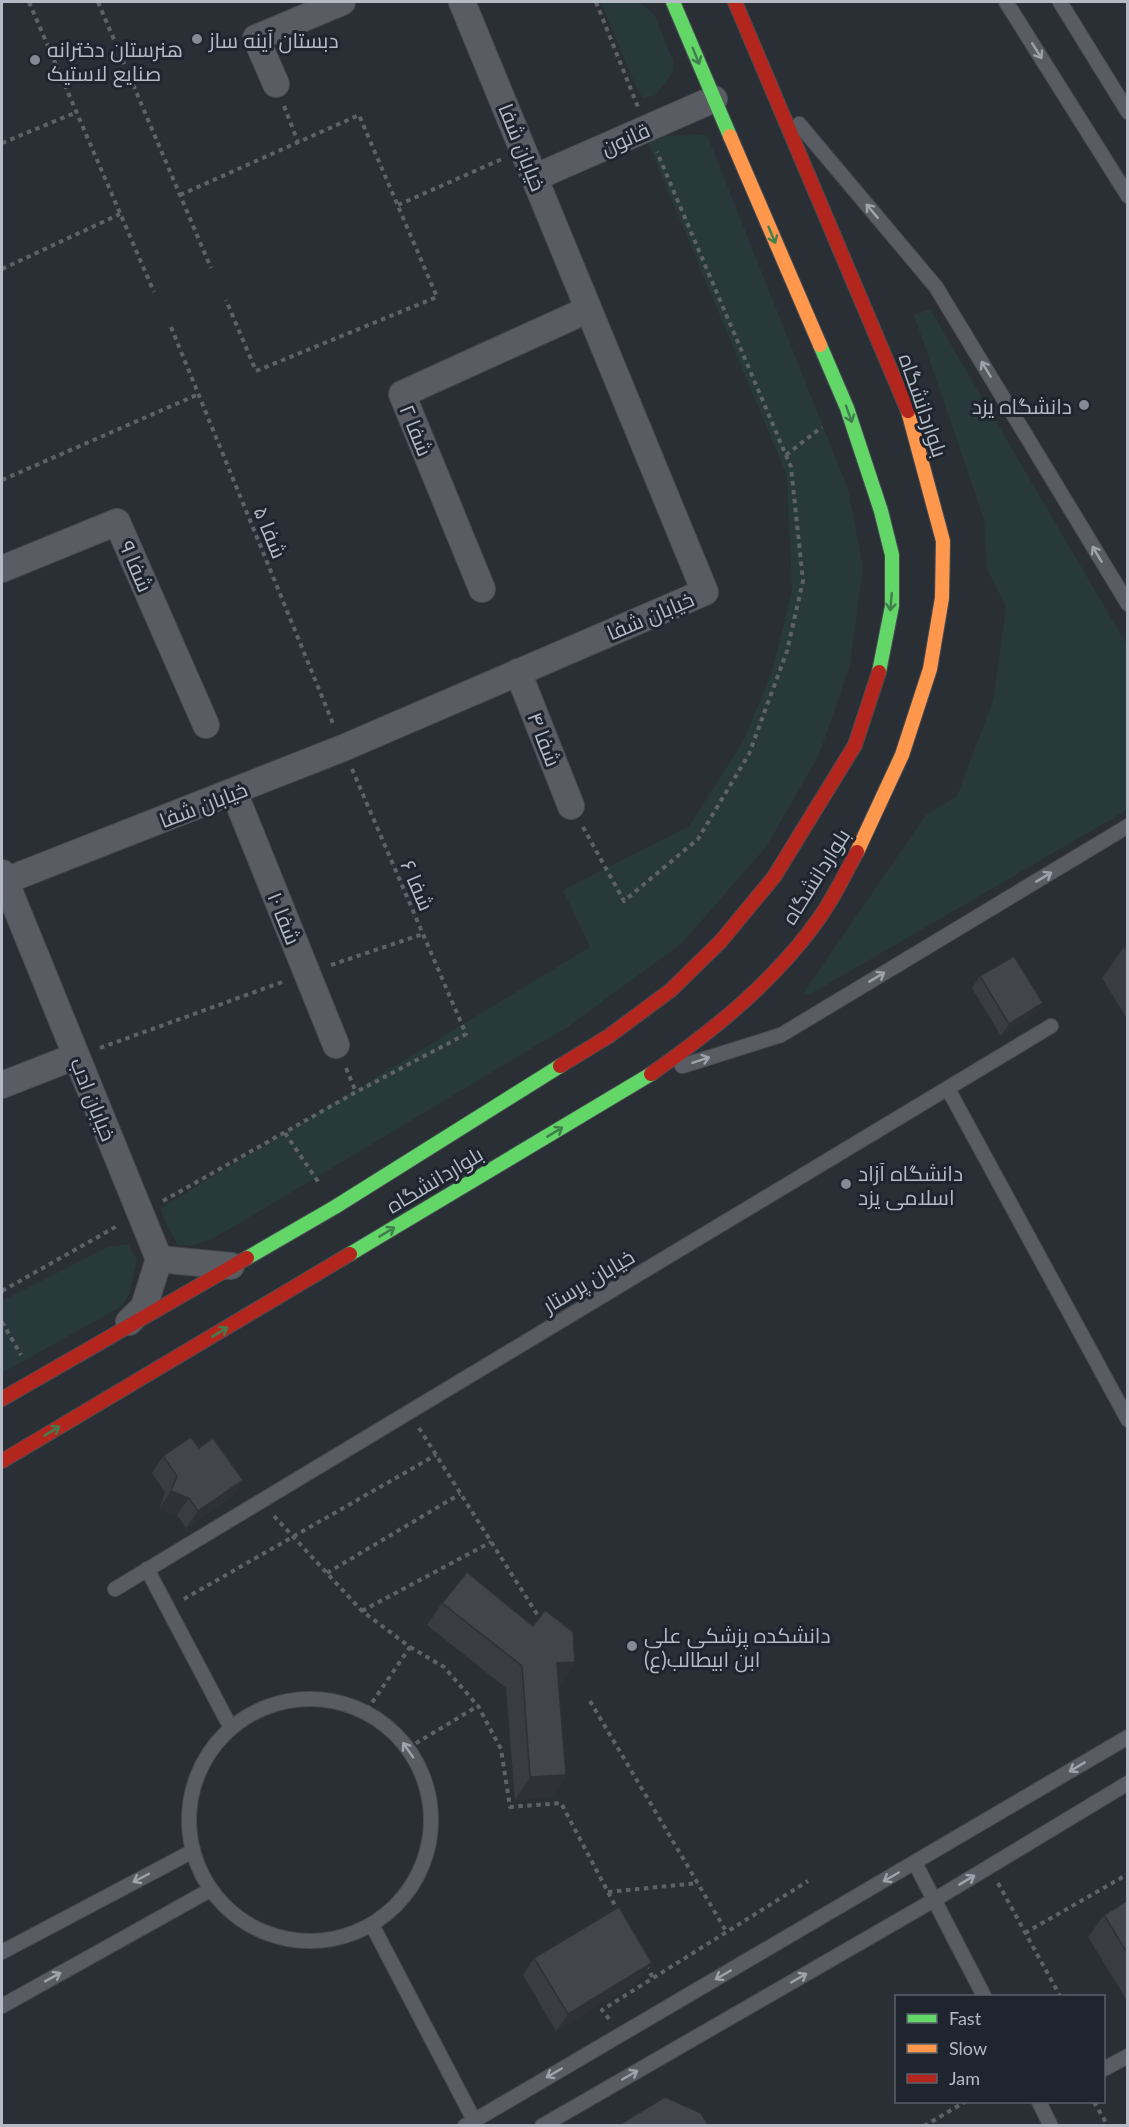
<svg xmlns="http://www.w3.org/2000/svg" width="1129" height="2127" viewBox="0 0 1129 2127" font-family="Lato,Cairo,sans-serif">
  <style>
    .green { fill: #28393b }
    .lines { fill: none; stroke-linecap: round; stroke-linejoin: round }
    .lane-casing { stroke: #484b50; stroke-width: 16 }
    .street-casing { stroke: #484b50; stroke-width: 28 }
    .fast-casing { stroke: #474b52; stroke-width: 16 }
    .slow-casing { stroke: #474b52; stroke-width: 16 }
    .jam-casing { stroke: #474b52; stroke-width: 16 }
    .path { stroke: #5d6267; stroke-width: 4; stroke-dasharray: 4.5 4.5; stroke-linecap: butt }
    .lane { stroke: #595d63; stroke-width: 14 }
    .street { stroke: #595d63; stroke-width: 26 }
    .fast { stroke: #63d668; stroke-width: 14 }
    .slow { stroke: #ff974d; stroke-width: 14 }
    .jam { stroke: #b3261e; stroke-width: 14 }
    .wall { fill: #393c41 }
    .shaded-wall { fill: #2e3135 }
    .building { fill: #42464c; stroke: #2e3135; stroke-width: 1.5 }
    .oneway { stroke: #9da4ad }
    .oneway2 { stroke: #407e4c }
    .poi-dot { fill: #848a93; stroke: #1e252f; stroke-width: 2 }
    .labels { text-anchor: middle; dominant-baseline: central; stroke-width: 6; stroke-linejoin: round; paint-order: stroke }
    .poi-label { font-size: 21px; fill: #b4bbc6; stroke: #1e252f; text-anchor: start }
    .street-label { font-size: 21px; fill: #b4bbc6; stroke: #1e252f }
  </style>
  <rect width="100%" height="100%" fill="#2a2f35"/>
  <g class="green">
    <polygon points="601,2 639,2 654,14 673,61 674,70 664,85 654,96 643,98 637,89"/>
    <path d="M707,135l141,354 15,78 -13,98 -31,90 -53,92 -84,96 -113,83 -336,201c-18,10 -34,21 -55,18l-15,-28 -2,-9 429,-261 -27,-57 126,-64 54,-84 29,-70 20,-81 -5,-115 -142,-340z"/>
    <polygon points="930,309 1127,645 1127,810 809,995 804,992 926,815 957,796 993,701 1006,607 987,569 984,519 914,315"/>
    <polygon points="128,1244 137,1260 129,1294 122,1306 2,1373 2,1301 108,1247"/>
  </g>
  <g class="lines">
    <g class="lane-casing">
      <g id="lane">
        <polyline points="1006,2 1128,196"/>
        <polyline points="1060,2 1128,112"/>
        <polyline points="799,124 936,287 1128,604"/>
        <polyline points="682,1066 781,1035 1128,826"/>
        <polyline points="948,1089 1128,1420"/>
        <polyline points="147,1569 231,1728"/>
        <polyline points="115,1589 1051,1026"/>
        <circle cx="310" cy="1820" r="121"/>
        <polyline points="915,1863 984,1996"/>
        <polyline points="372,1925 474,2120"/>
        <polyline points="2,1952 193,1851"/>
        <polyline points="2,2006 210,1890"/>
        <polyline points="1104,2069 1128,2056"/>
        <polyline points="1039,2102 1051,2126"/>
        <polyline points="465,2126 1128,1737"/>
        <polyline points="542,2126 934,1900 1128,1783"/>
      </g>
    </g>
    <g class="street-casing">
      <g id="street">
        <polyline points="276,84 256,38 342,2"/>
        <polyline points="536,177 714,99"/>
        <polyline points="2,569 117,522 206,725"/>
        <polyline points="482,589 402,394 587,310"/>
        <polyline points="518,672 571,806"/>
        <polyline points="234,792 336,1045"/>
        <polyline points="2,873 159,1259"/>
        <polyline points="5,881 343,748 705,592 462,2"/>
        <polyline points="2,1085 76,1056"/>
        <polyline points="159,1259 231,1266"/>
        <polyline points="129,1322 144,1307 159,1259"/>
      </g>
    </g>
    <g class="fast-casing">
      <g id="fast">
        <polyline points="673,2 730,136"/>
        <polyline points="820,345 847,408 881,511 892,555 892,606 879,672"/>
        <polyline points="350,1254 651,1074"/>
        <polyline points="247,1258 335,1207 560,1066"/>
      </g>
    </g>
    <g class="slow-casing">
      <g id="slow">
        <polyline points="730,136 820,345"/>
        <polyline points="857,852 902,755 930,669 942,598 943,541 908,411"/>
      </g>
    </g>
    <g class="jam-casing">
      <g id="jam">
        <polyline points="735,2 908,411"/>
        <polyline points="560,1066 609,1036 671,990 721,941 774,877 855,745 879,672"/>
        <path d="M651,1074c63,-44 125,-94 169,-157 14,-20 25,-43 37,-65"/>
        <polyline points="2,1399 247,1258"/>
        <polyline points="2,1461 350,1254"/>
      </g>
    </g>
    <g class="path">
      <polyline points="29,2 154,292"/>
      <polyline points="98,2 211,268"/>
      <polyline points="596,2 638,107"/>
      <polyline points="284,106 298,142"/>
      <polyline points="2,143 77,112"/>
      <polyline points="180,195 359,115 437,297 256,371 226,300"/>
      <polyline points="398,205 502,159"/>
      <polyline points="2,269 120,214"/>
      <polyline points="171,327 334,726"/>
      <polyline points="786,455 822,427"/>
      <polyline points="2,480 199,394"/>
      <polyline points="583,827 624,901 698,839 749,754 787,651 803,581 791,467 657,152"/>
      <polyline points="331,965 423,934"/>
      <polyline points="100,1048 285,981"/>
      <polyline points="346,1068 356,1092"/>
      <polyline points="285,1133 319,1183"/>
      <polyline points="163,1201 356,1092 466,1034 352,769"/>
      <polyline points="2,1291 119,1225"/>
      <polyline points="2,1322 21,1355"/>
      <polyline points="419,1428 542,1622"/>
      <polyline points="274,1516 362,1611 410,1647 365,1713"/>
      <polyline points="327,1573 460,1494"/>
      <polyline points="184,1599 436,1455"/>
      <polyline points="362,1611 491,1542"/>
      <polyline points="410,1647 444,1667 478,1706 501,1749 510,1807 561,1803 618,1911"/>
      <polyline points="590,1701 726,1931"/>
      <polyline points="408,1748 478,1706"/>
      <polyline points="998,1883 1060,1996"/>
      <polyline points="608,1892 698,1883"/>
      <polyline points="1025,1933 1128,1874"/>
      <polyline points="646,1965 653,1978"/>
      <polyline points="609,2019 602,2010 808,1881"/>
      <polyline points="1094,2102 1108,2126"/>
      <polyline points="924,2126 965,2102"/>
    </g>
    <use href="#lane" class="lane"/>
    <use href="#street" class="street"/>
    <use href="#fast" class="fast"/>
    <use href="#slow" class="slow"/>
    <use href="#jam" class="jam"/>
  </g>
  <g class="wall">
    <polygon points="1128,945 1128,1020 1102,978 1124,947"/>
    <polygon points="980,976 1043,1003 1035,1014 1001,1036 972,988"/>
    <polygon points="199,1448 243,1480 231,1497 186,1528 177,1515 159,1509 165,1493 152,1473 163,1456"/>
    <polygon points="442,1603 575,1662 560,1684 559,1684 566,1775 551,1797 515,1800 506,1688 427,1625"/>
    <polygon points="1128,1900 1128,2002 1088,1937 1104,1915"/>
    <polygon points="534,1958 640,1980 556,2031 523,1975"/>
  </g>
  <g class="shaded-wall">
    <polygon points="1043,1003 1035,1014 1001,1036 1009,1024"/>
    <polygon points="243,1480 231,1497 186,1528 198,1511"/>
    <polygon points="171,1491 189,1498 177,1515 159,1509"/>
    <polygon points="575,1662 560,1684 541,1685 557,1663"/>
    <polygon points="566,1775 551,1797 515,1800 530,1777"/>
    <polygon points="652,1963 640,1980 556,2031 568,2014"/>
  </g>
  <g class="building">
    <polygon points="1128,945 1128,952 1124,947"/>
    <polygon points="1014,956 1043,1003 1009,1024 980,976"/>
    <polygon points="191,1437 199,1448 213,1438 243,1480 198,1511 189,1498 171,1491 177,1476 163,1456"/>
    <polygon points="467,1572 533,1626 545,1610 573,1632 575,1662 557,1663 566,1775 530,1777 522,1666 442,1603"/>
    <polygon points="1128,1900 1128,1954 1104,1915"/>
    <polygon points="619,1907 652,1963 568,2014 534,1958"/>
    <polygon points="665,2097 701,2113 709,2126 617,2126"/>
  </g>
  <defs><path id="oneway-shaft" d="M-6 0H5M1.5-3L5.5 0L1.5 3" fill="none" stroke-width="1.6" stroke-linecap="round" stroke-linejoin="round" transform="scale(1.5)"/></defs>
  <g class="oneway">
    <use href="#oneway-shaft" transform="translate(1037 51) rotate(58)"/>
    <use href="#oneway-shaft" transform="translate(872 211) rotate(-130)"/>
    <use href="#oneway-shaft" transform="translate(986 369) rotate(-121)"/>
    <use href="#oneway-shaft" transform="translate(1097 554) rotate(-121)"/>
    <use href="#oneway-shaft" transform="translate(1044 877) rotate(-31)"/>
    <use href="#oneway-shaft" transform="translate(877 977) rotate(-31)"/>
    <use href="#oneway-shaft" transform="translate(701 1060) rotate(-18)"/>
    <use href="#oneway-shaft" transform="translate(408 1750) rotate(-125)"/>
    <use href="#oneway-shaft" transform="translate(1077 1767) rotate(149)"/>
    <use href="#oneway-shaft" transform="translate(891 1877) rotate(150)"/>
    <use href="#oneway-shaft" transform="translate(141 1878) rotate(152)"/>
    <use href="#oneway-shaft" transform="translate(967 1880) rotate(-31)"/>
    <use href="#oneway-shaft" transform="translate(723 1975) rotate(150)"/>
    <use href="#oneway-shaft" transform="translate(53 1977) rotate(-29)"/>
    <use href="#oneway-shaft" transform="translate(799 1978) rotate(-30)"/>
    <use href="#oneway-shaft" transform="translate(554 2073) rotate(150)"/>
    <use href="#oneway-shaft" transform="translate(630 2075) rotate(-30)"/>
  </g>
  <g class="oneway2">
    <use href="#oneway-shaft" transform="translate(696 56) rotate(68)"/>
    <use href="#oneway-shaft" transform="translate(772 235) rotate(67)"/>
    <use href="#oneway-shaft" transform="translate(849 414) rotate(70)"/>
    <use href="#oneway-shaft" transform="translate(891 602) rotate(95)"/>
    <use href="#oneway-shaft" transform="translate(555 1132) rotate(-31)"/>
    <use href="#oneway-shaft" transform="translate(387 1232) rotate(-31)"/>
    <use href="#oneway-shaft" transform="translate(220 1332) rotate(-31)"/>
    <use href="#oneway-shaft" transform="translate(52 1431) rotate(-31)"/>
  </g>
  <g class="poi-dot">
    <circle cx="197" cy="39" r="6"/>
    <circle cx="35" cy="60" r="6"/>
    <circle cx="1084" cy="405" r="6"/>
    <circle cx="846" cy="1184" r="6"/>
    <circle cx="632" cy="1646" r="6"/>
  </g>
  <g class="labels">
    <g class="poi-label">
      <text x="209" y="39">دبستان آینه ساز</text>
      <text x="47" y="48">هنرستان دخترانه<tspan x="47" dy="24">صنایع لاستیک</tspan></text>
      <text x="1072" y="405" text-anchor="end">دانشگاه یزد</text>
      <text x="858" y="1172">دانشگاه آزاد<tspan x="858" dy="24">اسلامی یزد</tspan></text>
      <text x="644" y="1634">دانشکده پزشکی علی<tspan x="644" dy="24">ابن ابیطالب(ع)</tspan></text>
    </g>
    <g class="street-label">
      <text transform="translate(625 138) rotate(-24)">قانون</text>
      <text transform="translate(523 147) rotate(68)">خیابان شفا</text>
      <text transform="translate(924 405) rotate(71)">بلواردانشگاه</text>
      <text transform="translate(417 430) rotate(68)">شفا ۲</text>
      <text transform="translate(271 532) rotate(68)">شفا ۵</text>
      <text transform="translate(137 566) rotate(67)">شفا ۹</text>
      <text transform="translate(650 615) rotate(-23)">خیابان شفا</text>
      <text transform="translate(545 739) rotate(69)">شفا ۴</text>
      <text transform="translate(203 804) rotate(-21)">خیابان شفا</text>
      <text transform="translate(815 876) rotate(-58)">بلواردانشگاه</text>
      <text transform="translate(418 885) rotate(67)">شفا ۶</text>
      <text transform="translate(285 918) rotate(68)">شفا ۱۰</text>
      <text transform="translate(94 1099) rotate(68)">خیابان ادب</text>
      <text transform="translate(434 1179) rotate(-31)">بلواردانشگاه</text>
      <text transform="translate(588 1280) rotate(-31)">خیابان پرستار</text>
    </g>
  </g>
  <rect width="1129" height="2127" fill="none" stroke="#b4bbc6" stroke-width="6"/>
  <rect x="895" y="1995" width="210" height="108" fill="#1e252f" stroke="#5a616b" stroke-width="1.5"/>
  <rect x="907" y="2014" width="30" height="9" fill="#63d668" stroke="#5a616b" stroke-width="1.5"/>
  <text x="949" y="2025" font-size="18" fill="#b4bbc6">Fast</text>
  <rect x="907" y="2044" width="30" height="9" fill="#ff974d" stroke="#5a616b" stroke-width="1.5"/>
  <text x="949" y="2055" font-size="18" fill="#b4bbc6">Slow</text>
  <rect x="907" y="2074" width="30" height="9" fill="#b3261e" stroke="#5a616b" stroke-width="1.5"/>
  <text x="949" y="2085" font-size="18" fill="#b4bbc6">Jam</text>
</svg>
